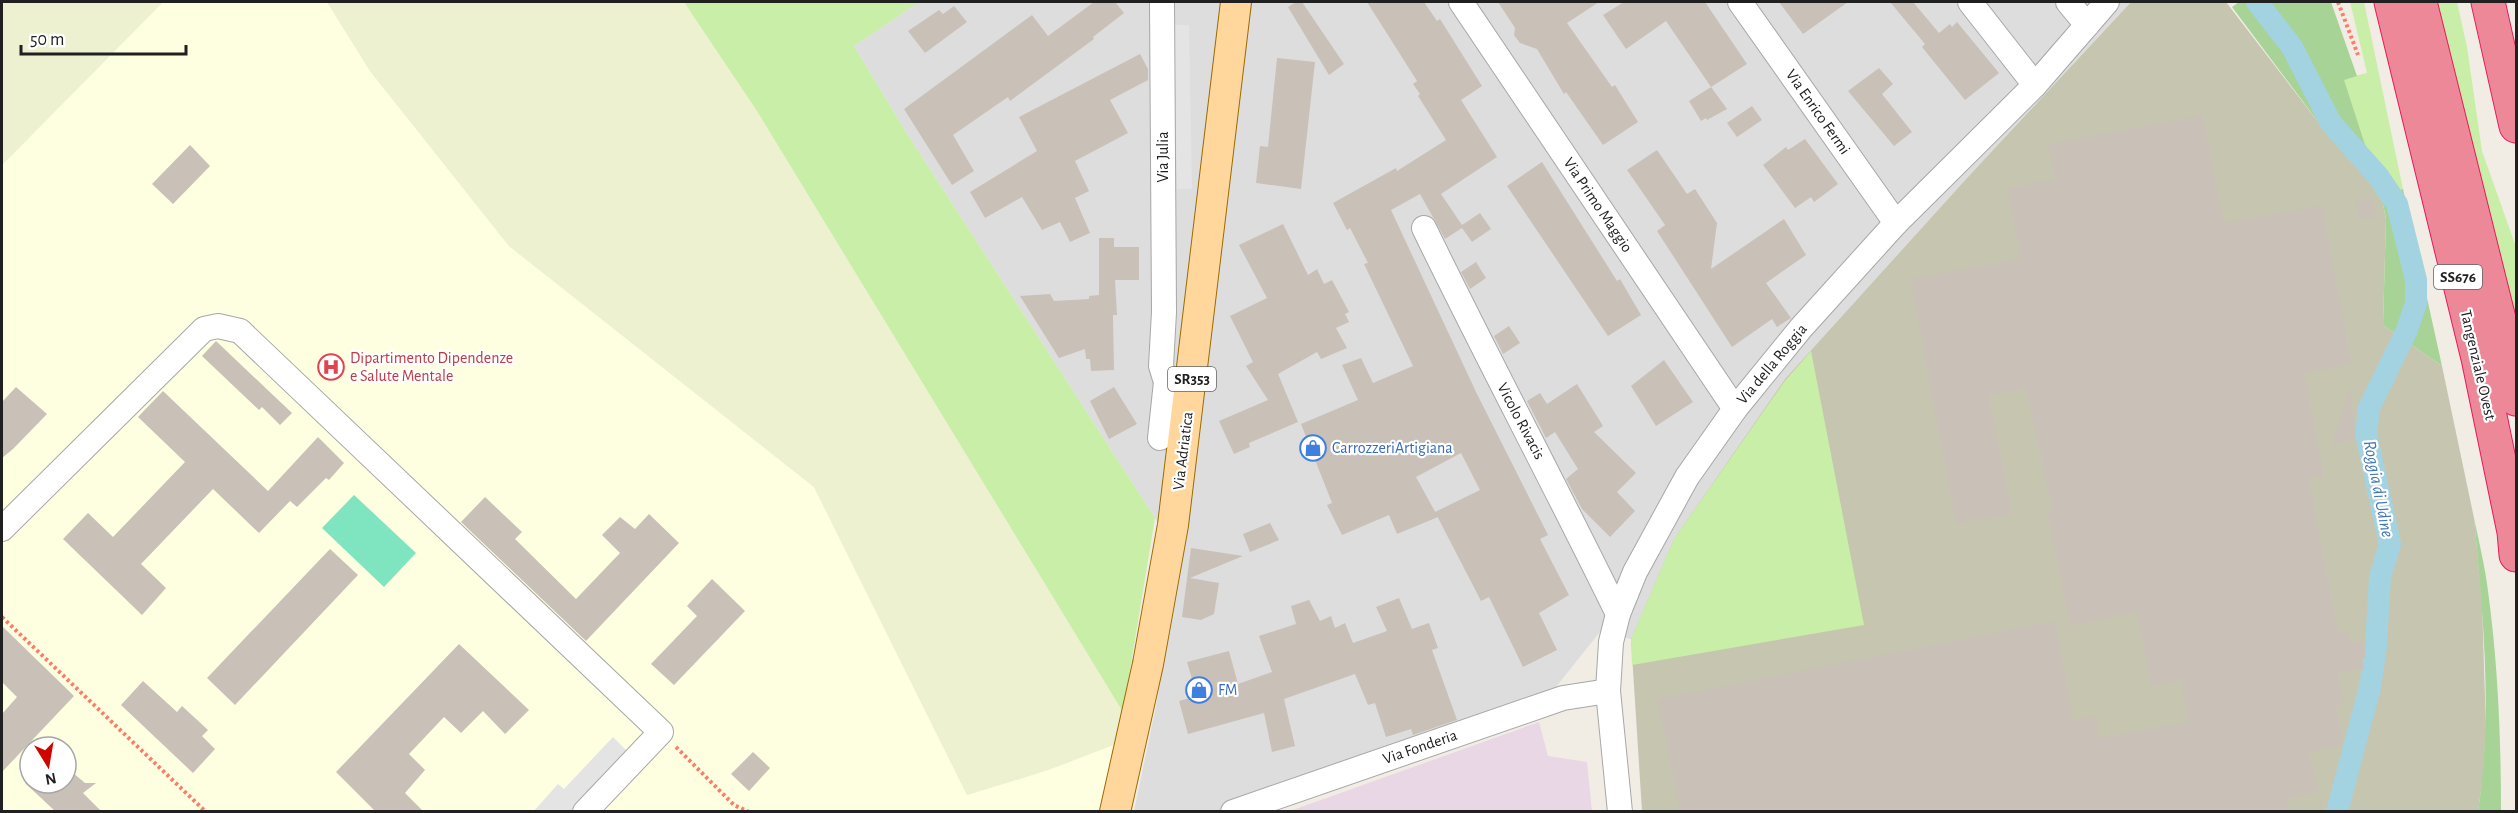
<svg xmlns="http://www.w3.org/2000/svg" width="2518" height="813" viewBox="0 0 2518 813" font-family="'Alegreya Sans',sans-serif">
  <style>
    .residential { fill: #dedddd }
    .industrial { fill: #ead7e6 }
    .education { fill: #feffe0; fill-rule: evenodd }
    .construction { fill: #c6c6b0 }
    .farmland { fill: #edf1d0 }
    .grass { fill: #c9eea8 }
    .forest { fill: #a7d397 }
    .pitch { fill: #7ee5c0 }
    .parking { fill: #e4e4e4 }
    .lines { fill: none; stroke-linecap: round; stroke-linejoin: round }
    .canal { stroke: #a3d2e1; stroke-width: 22 }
    .building { fill: #c9c0b8 }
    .minor-casing { stroke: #a7a7a7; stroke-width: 26 }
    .major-casing { stroke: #9b6b00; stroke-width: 32 }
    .highway-casing { stroke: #e71a5c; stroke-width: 35 }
    .path { stroke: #ff7b68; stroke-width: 4; stroke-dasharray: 3 3; stroke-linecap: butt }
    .minor { stroke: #fff; stroke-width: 24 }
    .major { stroke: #ffd79c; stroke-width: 30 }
    .highway { stroke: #ed8899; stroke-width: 33 }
    .labels { text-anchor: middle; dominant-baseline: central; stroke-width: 4.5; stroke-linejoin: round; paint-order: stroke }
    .shield { fill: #fff; stroke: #636363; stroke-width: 1.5 }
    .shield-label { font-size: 15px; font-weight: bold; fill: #202020 }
    .street-label { font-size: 16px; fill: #202020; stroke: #fff }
    .health-label { font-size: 16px; fill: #be3a42; stroke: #fff; text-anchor: start }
    .shop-label { font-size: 16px; fill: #366cbe; stroke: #fff; text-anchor: start }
    .water-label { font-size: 18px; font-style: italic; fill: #4276af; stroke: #fff }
  </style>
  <rect width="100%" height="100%" fill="#f1ede5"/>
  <polygon class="residential" points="919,2 2131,2 1967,178 1785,379 1674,539 1631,639 1600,632 1547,698 1217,812 1134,811 1156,706 1181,554 1155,518 904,129 854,46"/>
  <polygon class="industrial" points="1539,722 1548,756 1587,762 1592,811 1290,811"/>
  <path class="education" d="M163,2h164l43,69 139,175 305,241 153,308 81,-25 68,-26 -14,67 -1100,1v-647zM30,747h36v36h-36z"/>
  <polygon class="construction" points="2131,2 2226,2 2322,127 2381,194 2386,219 2383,325 2442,366 2474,518 2482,602 2486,730 2483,776 2478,811 1642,811 1631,639 1674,539 1785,379 1967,178"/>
  <g class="farmland">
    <polygon points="2,2 163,2 2,165"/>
    <polygon points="327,2 684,2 757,111 1123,712 1116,744 1048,770 967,795 814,487 509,246 370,71"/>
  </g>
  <g class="grass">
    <polygon points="684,2 919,2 854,46 904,129 1155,518 1123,712 757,111"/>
    <polygon points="2350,2 2364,2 2403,189 2381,194 2343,79 2367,73"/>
    <polygon points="2429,2 2457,2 2467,47 2482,151 2516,247 2516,363"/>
    <polygon points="1811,351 1864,625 1632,665 1631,639 1674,539 1784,382"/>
  </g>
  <g class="forest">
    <polygon points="2239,2 2331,2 2357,76 2344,80 2381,194 2403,189 2442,366 2383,325 2386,219 2381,194 2322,127 2232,7"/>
    <path d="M2474,518c5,24 11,48 14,73 10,73 13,147 13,220h-23c15,-97 5,-195 -4,-293z"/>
  </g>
  <polygon class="pitch" points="354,495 416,553 384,587 322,528"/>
  <g class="parking">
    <polygon points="1174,25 1189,25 1192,189 1177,189"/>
    <polygon points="613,737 635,759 585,811 533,812 558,784 564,789"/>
  </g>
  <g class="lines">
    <polyline class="canal" points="2257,2 2292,47 2331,123 2378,176 2397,204 2416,280 2416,303 2407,330 2369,408 2366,434 2390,544 2380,577 2376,646 2370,687 2337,812"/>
  </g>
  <g class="building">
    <polygon points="1094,2 1115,2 1124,13 1093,37 1094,39 1010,101 1008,97 953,135 974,171 952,185 904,109 1032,15 1048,36"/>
    <polygon points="1296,2 1302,2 1344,64 1329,75 1288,7"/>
    <polygon points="1367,2 1424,2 1437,21 1440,19 1482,86 1461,100 1497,157 1441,194 1462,225 1480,213 1491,229 1472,242 1462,228 1445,239 1420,194 1391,210 1477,394 1548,535 1540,539 1569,595 1539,613 1557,650 1523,667 1489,597 1481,601 1435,512 1480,490 1461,453 1416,477 1438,517 1397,534 1389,515 1342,535 1327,505 1332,503 1301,424 1358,400 1342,365 1361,358 1373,383 1413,366 1364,264 1368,263 1350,228 1347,230 1333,203 1396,168 1397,171 1446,140 1418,96 1420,94 1413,84 1417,81"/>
    <polygon points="1498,2 1599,2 1567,23 1612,87 1615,85 1638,122 1603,145 1566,92 1564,94 1537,49 1520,43 1514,35 1515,28"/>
    <polygon points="1624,2 1705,2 1747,64 1711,87 1666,21 1626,49 1603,15"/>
    <polygon points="1779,2 1848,2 1803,34"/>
    <polygon points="1890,2 1913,2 1939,33 1950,24 1952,27 1957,22 1999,73 1965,100 1922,47 1925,44"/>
    <polygon points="954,6 967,22 925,53 908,31 939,10 943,14"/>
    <polygon points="1140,54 1148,69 1148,80 1110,100 1128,133 1075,161 1089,191 1075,198 1090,233 1070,242 1060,222 1042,230 1022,197 985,218 970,192 1037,151 1019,117"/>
    <polygon points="1277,58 1315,62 1301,189 1256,183 1260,146 1268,147"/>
    <polygon points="1879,68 1893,84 1882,94 1912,132 1894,146 1848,91"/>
    <polygon points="1711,87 1727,109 1707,120 1706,118 1701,121 1689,101"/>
    <polygon points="1752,106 1762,120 1737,137 1727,123"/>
    <polygon points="2203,115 2224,223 2322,205 2352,364 2305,373 2324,475 2309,478 2338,632 2348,631 2350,643 2363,641 2366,658 2362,658 2364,669 2337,673 2344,704 2336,706 2343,746 2310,752 2318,791 2287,800 2289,812 1680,812 1657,699 2055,621 2073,720 2096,716 2099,738 2188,722 2181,681 2151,686 2137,612 2070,626 2047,512 2052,512 2026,389 1989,395 2012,514 1956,524 1910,279 2020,259 2007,188 2055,179 2048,144"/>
    <polygon points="1805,139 1838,184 1814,202 1811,197 1795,208 1763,165 1786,147 1788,150"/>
    <polygon points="190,145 210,166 173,204 152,184"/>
    <polygon points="1657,150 1687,194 1695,189 1717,223 1711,269 1784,219 1806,255 1766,283 1791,318 1777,327 1772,319 1732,347 1657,231 1665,225 1627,170"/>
    <polygon points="1542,162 1617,281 1620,279 1641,315 1608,336 1507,186"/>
    <polygon points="2372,198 2376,217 2359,220 2356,200"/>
    <polygon points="1283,224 1308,275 1317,269 1324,284 1332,280 1349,312 1345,314 1349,322 1336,328 1347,348 1321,359 1317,352 1278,374 1298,422 1249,443 1250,447 1234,454 1219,421 1268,400 1246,366 1253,362 1230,316 1267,298 1239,245"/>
    <polygon points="1099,238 1114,238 1114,247 1139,247 1139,280 1115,280 1117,315 1113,315 1114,370 1091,371 1090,359 1086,359 1085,349 1059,358 1020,296 1050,294 1054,301 1089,299 1089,296 1099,295"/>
    <polygon points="1476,262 1486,278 1470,289 1461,272"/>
    <polygon points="1509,326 1520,343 1503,354 1494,336"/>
    <polygon points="216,341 292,413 280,425 262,407 259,410 202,356"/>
    <polygon points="1664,360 1693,402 1656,426 1631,386"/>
    <polygon points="1577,384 1603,426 1594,432 1636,473 1617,492 1635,511 1610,537 1582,509 1566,479 1578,469 1555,432 1546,438 1527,401 1540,393 1547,404"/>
    <polygon points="16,387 47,414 13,449 2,458 2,402"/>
    <polygon points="1114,387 1137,424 1109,439 1090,401"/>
    <polygon points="2350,389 2355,439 2331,445"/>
    <polygon points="163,391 268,491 318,437 344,463 329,480 326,478 297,507 290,501 259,533 213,489 141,564 166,588 142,615 63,539 88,513 113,537 185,462 138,417"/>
    <polygon points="485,497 522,532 515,539 576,599 620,553 602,535 620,517 635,529 649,514 679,543 586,641 461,522"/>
    <polygon points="1270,523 1279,540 1250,552 1243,534"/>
    <polygon points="1191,548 1243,556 1190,578 1219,583 1214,614 1201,620 1182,617"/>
    <polygon points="330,549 358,575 235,705 207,678"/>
    <polygon points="712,579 745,611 674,685 651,664 697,616 687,606"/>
    <polygon points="1399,598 1412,629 1429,623 1438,648 1432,650 1457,720 1413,735 1411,729 1386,737 1375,703 1368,705 1355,674 1284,699 1295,746 1272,752 1264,713 1188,734 1179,701 1197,696 1187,662 1229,651 1238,684 1272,672 1259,636 1296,624 1291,606 1309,600 1320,621 1331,616 1335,628 1345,623 1353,643 1387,631 1376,607"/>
    <polygon points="2,626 74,696 2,772 2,714 17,697 2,682"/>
    <polygon points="459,644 529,710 505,734 483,711 461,733 444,717 409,754 425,770 405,793 424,812 376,812 336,772"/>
    <polygon points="143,681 177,712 182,706 208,730 202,736 215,749 193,773 121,705"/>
    <polygon points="753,752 770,768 749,791 731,774"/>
    <polygon points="66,767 85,783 96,783 83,793 102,812 56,812 25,783 66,783"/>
  </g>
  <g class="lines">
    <g class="minor-casing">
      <g id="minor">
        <polyline points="1162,2 1164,312 1161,366 1166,382 1191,387"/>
        <polyline points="1461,2 1735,409"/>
        <polyline points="1740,2 1896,223"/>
        <polyline points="1970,2 2035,85"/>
        <polyline points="2068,2 2087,25"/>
        <path d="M1424,228c63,130 131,257 194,386"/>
        <polyline points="1160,438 1166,382"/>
        <polyline points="2,529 204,329 218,326 240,331 661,732 585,812"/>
        <polyline points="1233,812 1563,698 1608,691"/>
        <polyline points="1620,812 1608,691 1611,642 1618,614 1635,572 1687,477 1735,409 1801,328 1896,223 2035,85 2107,2"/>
      </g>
    </g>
    <g class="major-casing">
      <polyline id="major" points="1115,812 1148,664 1173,525 1236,2"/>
    </g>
    <g class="highway-casing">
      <g id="highway">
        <polyline points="2391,2 2478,358 2514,532 2516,555"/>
        <polyline points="2420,2 2506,347 2516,399"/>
        <polyline points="2488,2 2516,126"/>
      </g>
    </g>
    <g class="path">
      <polyline points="2338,2 2358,55"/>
      <polyline points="2,617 206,812"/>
      <polyline points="676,747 734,805 749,812"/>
    </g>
    <use href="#minor" class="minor"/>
    <use href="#major" class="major"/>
    <use href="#highway" class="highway"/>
  </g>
  <defs>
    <g id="hospital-ring" transform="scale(1.35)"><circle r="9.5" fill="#fff" stroke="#e0444e" stroke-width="1.5"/><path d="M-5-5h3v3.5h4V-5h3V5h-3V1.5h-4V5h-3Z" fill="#e0444e"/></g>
    <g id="shop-ring" transform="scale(1.35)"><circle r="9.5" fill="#fff" stroke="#3f7fe0" stroke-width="1.5"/><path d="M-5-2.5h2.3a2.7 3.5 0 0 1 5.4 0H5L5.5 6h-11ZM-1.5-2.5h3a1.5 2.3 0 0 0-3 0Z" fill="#3f7fe0"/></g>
  </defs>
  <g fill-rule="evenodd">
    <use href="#hospital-ring" x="331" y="367"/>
    <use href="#shop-ring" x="1313" y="448"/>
    <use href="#shop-ring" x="1199" y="690"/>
  </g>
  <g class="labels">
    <g class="shield">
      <rect x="2434" y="265" width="48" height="24" rx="4.5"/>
      <rect x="1168" y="367" width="48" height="24" rx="4.5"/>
    </g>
    <g class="shield-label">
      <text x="2458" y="277">SS676</text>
      <text x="1192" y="379">SR353</text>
    </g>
    <g class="street-label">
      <text transform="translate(1818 112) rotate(55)">Via Enrico Fermi</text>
      <text transform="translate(1163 157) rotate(-90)">Via Julia</text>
      <text transform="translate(1598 205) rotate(56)">Via Primo Maggio</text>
      <text transform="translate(1772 364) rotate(-50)">Via della Roggia</text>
      <text transform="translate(2478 365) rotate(77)">Tangenziale Ovest</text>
      <text transform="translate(1521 421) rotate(62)">Vicolo Rivacis</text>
      <text transform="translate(1183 451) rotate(-83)">Via Adriatica</text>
      <text transform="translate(1420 747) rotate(-19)">Via Fonderia</text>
    </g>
    <g class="health-label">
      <text x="350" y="358">Dipartimento Dipendenze<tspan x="350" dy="18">e Salute Mentale</tspan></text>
    </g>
    <g class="shop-label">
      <text x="1332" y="448">CarrozzeriArtigiana</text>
      <text x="1218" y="690">FM</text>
    </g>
    <g class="water-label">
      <text transform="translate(2378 489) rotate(79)">Roggia di Udine</text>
    </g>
  </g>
  <rect width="2518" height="813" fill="none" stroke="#202020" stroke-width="6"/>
  <g transform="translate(48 765) rotate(169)"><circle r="28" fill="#ffffff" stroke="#a6a6a6" stroke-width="1.5"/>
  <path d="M0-4.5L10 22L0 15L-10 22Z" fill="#cf0500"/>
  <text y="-9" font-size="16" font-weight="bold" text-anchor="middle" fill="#202020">N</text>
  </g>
  <path d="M21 45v9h165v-9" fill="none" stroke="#202020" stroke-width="3"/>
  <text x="30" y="45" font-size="18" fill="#202020" stroke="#ffffff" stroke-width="4.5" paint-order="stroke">50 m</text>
</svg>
